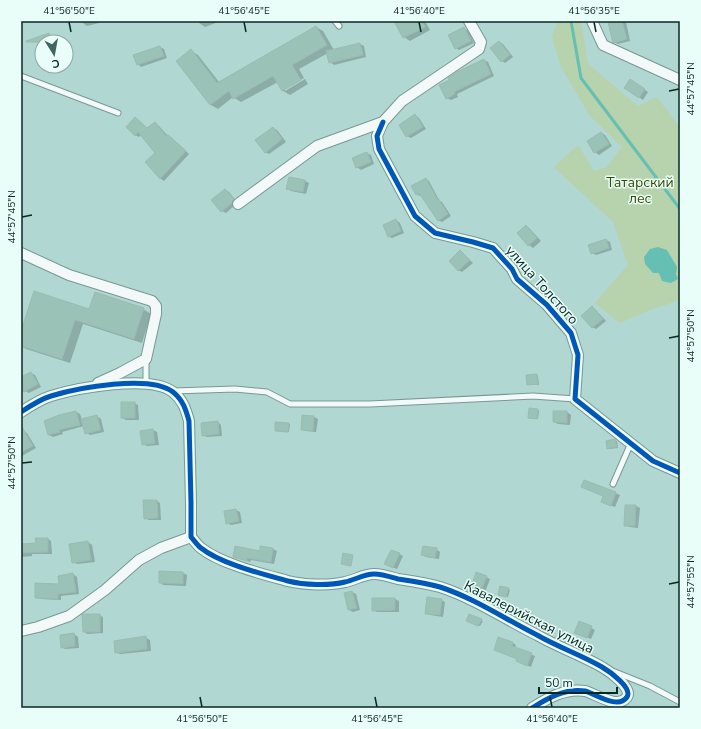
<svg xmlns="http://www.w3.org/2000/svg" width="701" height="729" viewBox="0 0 701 729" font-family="'Nunito Sans',sans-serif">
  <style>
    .green { fill: #b6d3ad }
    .water { fill: #65bfb3 }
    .shadow { fill: #0003 }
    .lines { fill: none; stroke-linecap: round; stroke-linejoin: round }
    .stream { stroke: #65bfb3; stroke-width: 3 }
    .building { fill: #9ac2b6; stroke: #9dbab2 }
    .service-casing { stroke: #799894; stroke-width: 7 }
    .minor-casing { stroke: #799894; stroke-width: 12 }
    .service { stroke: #f3f9f8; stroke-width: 5 }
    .minor { stroke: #f3f9f8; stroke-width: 10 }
    .cycleway-casing { stroke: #e9fef9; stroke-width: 8 }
    .cycleway { stroke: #0057b8; stroke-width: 5 }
    .ticks { fill: none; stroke: #092824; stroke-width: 1.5 }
    .labels { text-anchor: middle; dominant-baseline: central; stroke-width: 3; stroke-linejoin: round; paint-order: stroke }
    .park-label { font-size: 14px; fill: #3a4b00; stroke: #e9fef9 }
    .street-label { font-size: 14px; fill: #092824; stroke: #e9fef9 }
    .neatline { fill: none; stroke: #092824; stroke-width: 1.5 }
    .ticks-label { font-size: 10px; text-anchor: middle; fill: #092824 }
  </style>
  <rect width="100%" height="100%" fill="#b0d7d1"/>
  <polygon class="green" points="557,21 581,21 588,64 638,106 657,97 680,128 680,300 650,310 620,323 595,303 628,265 613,222 554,167 578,145 594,171 606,168 622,147 590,116 561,67 552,37"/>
  <polygon class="water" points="658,247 667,250 677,267 676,274 678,279 671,283 662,281 659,273 653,273 645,264 644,257 650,249"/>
  <g class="shadow">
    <polygon points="82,21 99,21 99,23 87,26 83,23"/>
    <polygon points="198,21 221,21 205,27 199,23"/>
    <polygon points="396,21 425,21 430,30 410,41 404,37"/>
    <polygon points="617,21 626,22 630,41 618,44 614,42"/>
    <polygon points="316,27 323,31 334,50 360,44 364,46 366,57 334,65 330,62 328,53 299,69 304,78 285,88 285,91 305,79 308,84 290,95 283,91 278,82 241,102 233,97 218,109 211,105 177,61 191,51 198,55 219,82"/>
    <polygon points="464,28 468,31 474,43 459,50 456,48"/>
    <polygon points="499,42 503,44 513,57 505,63 502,61"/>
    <polygon points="160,47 164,49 167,58 141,67 138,64"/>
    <polygon points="484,60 488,62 494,76 457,94 458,97 451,100 447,98"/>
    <polygon points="634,82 648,92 643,100 625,88"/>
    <polygon points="415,115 419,118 426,129 411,138 407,136"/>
    <polygon points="136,118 148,129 155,123 159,126 168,136 172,138 189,154 164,181 161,179 146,162 156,153 141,135 139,137 135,135"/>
    <polygon points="273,128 277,130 286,142 269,154 265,152"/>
    <polygon points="601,133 605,135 612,146 599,155 595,152 588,141"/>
    <polygon points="367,153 371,155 374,164 361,170 357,167"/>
    <polygon points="425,179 429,181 439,200 437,200 440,203 440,201 442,202 451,216 442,222 438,220 422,195 420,196 417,194"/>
    <polygon points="305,181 309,183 306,194 291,191 288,189"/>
    <polygon points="225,190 229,192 237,202 235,205 226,213 222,211 213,200"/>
    <polygon points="396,220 400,223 404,233 392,238 388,236"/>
    <polygon points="526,226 530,229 541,241 533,248 529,245 518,233"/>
    <polygon points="606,240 610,242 612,250 596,255 592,253"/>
    <polygon points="460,251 473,263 462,272 458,270"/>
    <polygon points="592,308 596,310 606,321 596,329 592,327"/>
    <polygon points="143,309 151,314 142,343 83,324 70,363 26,349 21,346 21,334 90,310"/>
    <polygon points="31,373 35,375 41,387 29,393 25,391 21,384 21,378"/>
    <polygon points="537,375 538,376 539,385 528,384"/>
    <polygon points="134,403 138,405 139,420 126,420 122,418"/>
    <polygon points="538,410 539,411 538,419 530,418"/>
    <polygon points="76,412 80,414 82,420 97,416 101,419 104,432 90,435 86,433 84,426 62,432 63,434 53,437 49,435 45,422"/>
    <polygon points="554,412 567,412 571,415 570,425 558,424 554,422"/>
    <polygon points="314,417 318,419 316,432 306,431 302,429"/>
    <polygon points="218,422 221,425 222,436 207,437 203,435"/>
    <polygon points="288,424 290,424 289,432 276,431"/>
    <polygon points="153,430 157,432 159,445 147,446 143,444 142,432"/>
    <polygon points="23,431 27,433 36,448 22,456 21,432"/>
    <polygon points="615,440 617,441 618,448 608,449"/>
    <polygon points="585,481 620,495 615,507 602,502 604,496"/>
    <polygon points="157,501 160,503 161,520 149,520 145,518"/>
    <polygon points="636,506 640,508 638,528 629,527 625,525"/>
    <polygon points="236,510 240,512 242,523 231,525 227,523"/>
    <polygon points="48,539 51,541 52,554 32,554 32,556 21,557 21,545 37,544"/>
    <polygon points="88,542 92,545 95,562 77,564 73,562"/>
    <polygon points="273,549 277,551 274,564 251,560 250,562 234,557"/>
    <polygon points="436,549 440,552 439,559 426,557 422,555"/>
    <polygon points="399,554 403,556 397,569 389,566"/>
    <polygon points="160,572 183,573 187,575 186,586 163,585 160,582"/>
    <polygon points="73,574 77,577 79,594 61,596 61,600 40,599 36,597 60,585"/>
    <polygon points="486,577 490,579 484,595 471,589"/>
    <polygon points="508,589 510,590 508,597 500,595"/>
    <polygon points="352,592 356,594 360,610 353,612 349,610"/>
    <polygon points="395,599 399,601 399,612 377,612 373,610"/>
    <polygon points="441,600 445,602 443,617 430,615 426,613"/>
    <polygon points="99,615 103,617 103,633 87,634 84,631"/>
    <polygon points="470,615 483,621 480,626 469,621"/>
    <polygon points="580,622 595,630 591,639 579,634"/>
    <polygon points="74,634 78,637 79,648 65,649 62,647 61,635"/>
    <polygon points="146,638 150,640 151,651 120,654 116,652"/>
    <polygon points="513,643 516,645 515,648 535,656 531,667 521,663 518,659 499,652"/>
  </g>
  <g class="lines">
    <polyline class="stream" points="571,21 581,78 680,209"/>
  </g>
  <g class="building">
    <polygon points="394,21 422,21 425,27 403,38"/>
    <polygon points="613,21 622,21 627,39 613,43 608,22"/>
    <polygon points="316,26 327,45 292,65 301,80 282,91 273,76 233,99 229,91 210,105 176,61 191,49 217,83"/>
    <polygon points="464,27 471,41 455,49 448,35"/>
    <polygon points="49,33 52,42 26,42 26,41"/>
    <polygon points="499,41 510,55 501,62 490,48"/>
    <polygon points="360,43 363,55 329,63 326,51"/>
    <polygon points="160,46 164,56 137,65 133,55"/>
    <polygon points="484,59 491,74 454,92 455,94 446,99 439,85 449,80 448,78 457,72"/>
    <polygon points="630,79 645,89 639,98 624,88"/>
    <polygon points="415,114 423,127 406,137 399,125"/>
    <polygon points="135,117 147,128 155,122 166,136 168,135 186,151 160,179 145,162 155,153 138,132 135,136 126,127"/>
    <polygon points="273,127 282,139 265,153 255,140"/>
    <polygon points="601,132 609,144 594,153 587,141"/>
    <polygon points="367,152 371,162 356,168 352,158"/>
    <polygon points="289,177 305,180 303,192 286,189"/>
    <polygon points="426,178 437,199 438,198 448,214 438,221 419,193 416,195 411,186"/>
    <polygon points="225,189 234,199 232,203 221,212 211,200"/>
    <polygon points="396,219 401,231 388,237 383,225"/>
    <polygon points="526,225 537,238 528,246 517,233"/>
    <polygon points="606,239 609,248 591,254 588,245"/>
    <polygon points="460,250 470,260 458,271 449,261"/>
    <polygon points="34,291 89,309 95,292 144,308 134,339 75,320 62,359 21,346 21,331"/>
    <polygon points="592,306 603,319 592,328 581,316"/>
    <polygon points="31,372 38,384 24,392 21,386 21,377"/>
    <polygon points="537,374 538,384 527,385 526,375"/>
    <rect x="121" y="402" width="14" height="16"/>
    <polygon points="529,408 538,409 537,419 528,418"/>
    <polygon points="76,411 80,425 59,430 60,432 48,435 44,421 59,415"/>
    <polygon points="553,411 567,411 567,423 553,422"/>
    <polygon points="97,415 101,430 85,434 81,419"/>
    <polygon points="302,415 314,416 313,431 301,430"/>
    <polygon points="218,421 219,434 202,436 201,423"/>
    <polygon points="275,422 289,423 288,432 275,431"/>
    <polygon points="21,425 33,446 21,452"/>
    <polygon points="153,429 155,443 142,445 140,431"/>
    <polygon points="615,439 617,447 607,449 606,441"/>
    <polygon points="584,480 616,492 611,506 601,502 603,496 581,487"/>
    <polygon points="143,500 157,500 158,518 144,519"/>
    <polygon points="625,505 636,505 635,526 624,526"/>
    <polygon points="236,509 239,521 226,524 224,511"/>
    <polygon points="35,538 48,538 48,552 21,553 21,544 36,543"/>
    <polygon points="88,541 91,560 72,563 69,544"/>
    <polygon points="235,546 260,551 260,546 273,548 271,562 247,558 247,561 233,557"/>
    <polygon points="423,546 437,548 435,558 421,555"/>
    <polygon points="391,550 400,553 393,568 384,564"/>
    <polygon points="343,553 353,555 351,566 341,564"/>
    <polygon points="159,571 183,572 183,584 159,583"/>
    <polygon points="476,572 487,576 480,593 470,590"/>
    <polygon points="73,573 76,592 58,594 58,599 35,598 35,583 59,584 58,576"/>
    <polygon points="500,586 509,588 506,597 498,595"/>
    <polygon points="352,591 357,608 348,610 344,593"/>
    <polygon points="427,597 442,599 440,615 425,614"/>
    <polygon points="372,598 395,598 395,610 372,611"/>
    <polygon points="82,614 100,614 100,632 83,632"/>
    <polygon points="469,614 482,619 478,626 466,621"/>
    <polygon points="579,621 592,626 587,638 574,633"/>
    <polygon points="74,633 75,646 61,648 60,635"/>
    <polygon points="146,636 147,649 115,653 114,641"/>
    <polygon points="498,637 513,642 512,646 532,653 527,666 516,661 517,659 494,650"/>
  </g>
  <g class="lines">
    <g class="service-casing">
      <g id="service">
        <polyline points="335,21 339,26"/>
        <polyline points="21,76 118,113"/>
        <polyline points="146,359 146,384"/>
        <polyline points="173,391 235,389 267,392 290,404 370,404 533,396 575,399"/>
        <polyline points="613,484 631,443"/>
        <polyline points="615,672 650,686 680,702"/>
      </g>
    </g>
    <g class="minor-casing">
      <g id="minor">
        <polyline points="592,21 603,45 680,80"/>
        <polyline points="383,122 377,136 379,149 415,216 435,233 473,242 493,248 512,269 517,279 547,305 571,333 578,355 575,399 653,461 680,473"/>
        <polyline points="238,204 317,146 383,122 402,101 479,49 481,42 469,21"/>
        <polyline points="21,253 69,275 152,301 156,306 156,314 146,359 120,373 98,383"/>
        <path d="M21,412c9,-6 20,-13 30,-16 26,-8 99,-22 122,-4 10,8 13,18 16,29l2,82v34c3,3 6,8 10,11 20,16 62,26 87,33 16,4 41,5 57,1 10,-2 19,-8 29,-8 8,0 17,3 24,5 14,2 28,4 42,8 34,11 65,32 97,48 21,12 44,20 65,32 7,4 31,21 25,30 -9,13 -31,-3 -42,-6 -20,-3 -37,7 -53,17"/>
        <polyline points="21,631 38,627 69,616 105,590 139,560 161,548 191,537"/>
      </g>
    </g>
    <use href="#service" class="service"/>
    <use href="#minor" class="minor"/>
    <g class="cycleway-casing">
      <g id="cycleway">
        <polyline points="383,122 377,136 379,149 415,216 435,233 473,242 493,248 512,269 517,279 547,305 571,333 578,355 575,399 653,461 680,473"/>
        <path d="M21,412c9,-6 20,-13 30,-16 26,-8 99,-22 122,-4 10,8 13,18 16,29l2,82v34c3,3 6,8 10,11 20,16 62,26 87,33 16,4 41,5 57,1 10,-2 19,-8 29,-8 8,0 17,3 24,5 14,2 28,4 42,8 34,11 65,32 97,48 21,12 44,20 65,32 7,4 31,21 25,30 -9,13 -31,-3 -42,-6 -20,-3 -37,7 -53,17"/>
      </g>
    </g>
    <use href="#cycleway" class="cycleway"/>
  </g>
  <path class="ticks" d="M69,22l2,10M244,22l2,10M419,22l2,10M594,22l2,10M669,91l10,-2M22,217l10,-2M669,338l10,-2M22,463l10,-1M669,584l10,-2M200,697l2,10M375,697l2,10M550,697l2,10"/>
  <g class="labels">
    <g class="park-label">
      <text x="640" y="182">Татарский<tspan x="640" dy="16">лес</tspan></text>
    </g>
    <g class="street-label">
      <text transform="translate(542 285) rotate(48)">улица Толстого</text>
      <text transform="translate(529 617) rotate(27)">Кавалерийская улица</text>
    </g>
  </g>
  <rect width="701" height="729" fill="none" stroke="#e9fef9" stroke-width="44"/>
  <g transform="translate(54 54) rotate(169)"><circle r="19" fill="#e9fef9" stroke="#8fa8a4"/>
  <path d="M0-3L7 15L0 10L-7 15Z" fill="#436561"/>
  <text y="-6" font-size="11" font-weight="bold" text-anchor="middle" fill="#092824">С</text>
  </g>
  <path d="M539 687v6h78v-6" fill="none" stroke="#092824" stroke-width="2"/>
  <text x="545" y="687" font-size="12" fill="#092824" stroke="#e9fef9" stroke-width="3" paint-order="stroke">50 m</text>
  <rect x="22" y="22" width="657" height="685" class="neatline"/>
  <g class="ticks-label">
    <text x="69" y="14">41°56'50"E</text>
    <text x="244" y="14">41°56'45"E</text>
    <text x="419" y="14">41°56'40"E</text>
    <text x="594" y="14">41°56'35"E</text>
    <text transform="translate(690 89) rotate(-90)" y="4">44°57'45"N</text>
    <text transform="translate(11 217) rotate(-90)" y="4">44°57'45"N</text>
    <text transform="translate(690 336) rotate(-90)" y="4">44°57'50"N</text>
    <text transform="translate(11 463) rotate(-90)" y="4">44°57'50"N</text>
    <text transform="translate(690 582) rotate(-90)" y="4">44°57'55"N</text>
    <text x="202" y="722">41°56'50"E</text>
    <text x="377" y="722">41°56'45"E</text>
    <text x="552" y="722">41°56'40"E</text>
  </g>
</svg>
